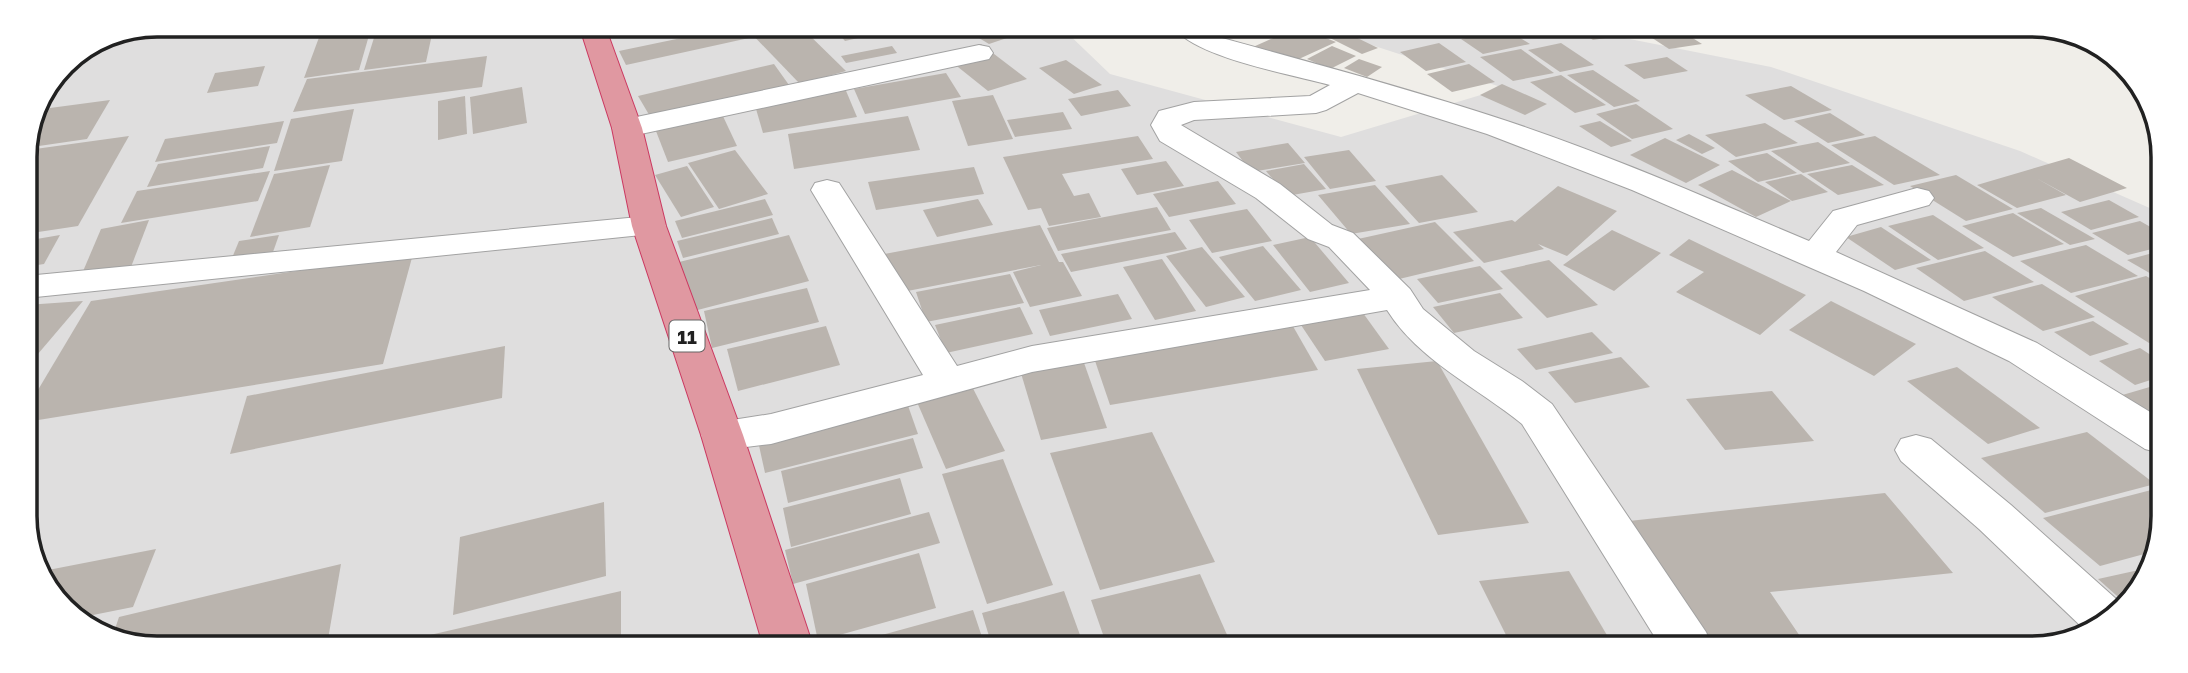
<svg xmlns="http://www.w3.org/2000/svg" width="2188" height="673" viewBox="0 0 2188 673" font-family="'Golos Text',sans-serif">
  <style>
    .residential { fill: #dfdede }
    .building { fill: #bab4ae }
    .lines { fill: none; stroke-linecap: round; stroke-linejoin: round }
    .minor-casing { stroke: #a2a2a2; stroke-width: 2 }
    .highway-casing { stroke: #cb3961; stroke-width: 2 }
    .minor { fill: #fff; fill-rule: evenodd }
    .highway { fill: #e098a1; fill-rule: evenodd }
    .labels { text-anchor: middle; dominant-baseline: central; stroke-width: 6; stroke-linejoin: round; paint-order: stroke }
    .shield { fill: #fff; stroke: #646464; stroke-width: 2 }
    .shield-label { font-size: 19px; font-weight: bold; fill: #212121 }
    .rim { fill: none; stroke: #212121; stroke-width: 3.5 }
  </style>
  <rect width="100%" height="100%" fill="#f0eee9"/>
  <polygon class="residential" points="157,25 1061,27 1110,74 1341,137 1504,88 1316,27 1574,28 1771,67 2020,151 2161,213 2159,550 2118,616 2040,648 123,644 63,610 27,542 25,148 60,71 79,53 129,30"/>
  <g class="building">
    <polygon points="157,25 181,25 172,37 128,41 139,28"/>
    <polygon points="186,25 227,25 220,34 175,38"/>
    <polygon points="229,25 273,25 272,28 223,32"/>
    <polygon points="372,25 359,70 304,78 321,32"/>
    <polygon points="403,25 434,25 426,62 364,70 377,28"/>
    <polygon points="650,26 712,26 712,27 654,36"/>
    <polygon points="739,26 749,38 626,65 619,51"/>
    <polygon points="752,26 800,26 846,71 800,84 746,28"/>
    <polygon points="832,26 879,26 884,32 845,41"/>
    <polygon points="985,26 1012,26 1022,33 989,44 969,32"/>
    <polygon points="1227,27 1274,27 1252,38"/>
    <polygon points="1298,27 1336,42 1288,64 1253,47"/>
    <polygon points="1450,27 1498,28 1498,29 1462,36"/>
    <polygon points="1575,28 1598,28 1612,37 1593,40"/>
    <polygon points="1637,28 1677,28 1702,44 1669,49"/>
    <polygon points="1507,30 1530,44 1483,54 1461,39"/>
    <polygon points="1343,31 1378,48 1362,54 1328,37"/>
    <polygon points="1439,43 1466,62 1426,71 1400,52"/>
    <polygon points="1561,43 1594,65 1560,72 1528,50"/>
    <polygon points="981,44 1027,79 988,91 943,55"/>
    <polygon points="892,46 897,53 846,63 841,56"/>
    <polygon points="1332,46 1356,56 1330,69 1307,59"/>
    <polygon points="1521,49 1554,73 1513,81 1480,57"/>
    <polygon points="487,56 482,87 293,112 307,79"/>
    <polygon points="1667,57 1688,71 1644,79 1624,65"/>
    <polygon points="1359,59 1382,67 1367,77 1344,68"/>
    <polygon points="1066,60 1102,85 1074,94 1039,68"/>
    <polygon points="774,64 789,85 651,118 638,96"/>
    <polygon points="1469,64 1495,82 1452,92 1427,74"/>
    <polygon points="265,66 258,86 207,93 215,73"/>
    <polygon points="1593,70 1640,101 1614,107 1567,75"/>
    <polygon points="946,73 961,97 865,114 854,89"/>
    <polygon points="1561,75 1606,105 1575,113 1530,82"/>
    <polygon points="1502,84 1547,104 1525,115 1480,95"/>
    <polygon points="844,86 857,117 763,133 754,102"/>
    <polygon points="1791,86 1832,110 1784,120 1745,95"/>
    <polygon points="522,87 527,123 473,134 470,97"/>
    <polygon points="1118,90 1131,106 1081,116 1068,99"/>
    <polygon points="993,95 1013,139 968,146 952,101"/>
    <polygon points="465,96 467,134 438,140 438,101"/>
    <polygon points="110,100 87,139 25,148 50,108"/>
    <polygon points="1636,104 1673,129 1632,139 1596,114"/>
    <polygon points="354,109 342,161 274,171 291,119"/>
    <polygon points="721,112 737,146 668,162 654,126"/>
    <polygon points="1063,112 1072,129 1015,137 1007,120"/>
    <polygon points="1830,113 1865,135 1828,143 1794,121"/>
    <polygon points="908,116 920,150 794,169 788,134"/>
    <polygon points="284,121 277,143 155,162 165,139"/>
    <polygon points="1600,121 1632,141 1611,147 1579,126"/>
    <polygon points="1765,123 1798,143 1736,157 1705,135"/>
    <polygon points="1689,134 1715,148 1702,154 1676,140"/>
    <polygon points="129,136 78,226 25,234 25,155 28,150"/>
    <polygon points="1138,136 1153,159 1062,174 1074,196 1089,193 1101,217 1049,226 1041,208 1028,210 1003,157"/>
    <polygon points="1875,136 1940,175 1894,185 1831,145"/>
    <polygon points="1665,138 1720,165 1686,183 1630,155"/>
    <polygon points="1818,142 1850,163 1803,173 1771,151"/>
    <polygon points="1288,143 1305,163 1251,172 1236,152"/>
    <polygon points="270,146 263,168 147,187 158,164"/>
    <polygon points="735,150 768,194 719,209 688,163"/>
    <polygon points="1349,150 1376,181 1330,189 1304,157"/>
    <polygon points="1767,153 1797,173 1758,182 1728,161"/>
    <polygon points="2069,158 2127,188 2080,202 2036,178 2066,195 2017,208 1977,185"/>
    <polygon points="1166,161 1184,186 1137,195 1121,169"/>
    <polygon points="1304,164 1326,189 1287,196 1266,171"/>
    <polygon points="330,165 310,227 250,237 274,174"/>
    <polygon points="1852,165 1884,185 1838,195 1807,174"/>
    <polygon points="687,166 714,207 681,217 655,175"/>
    <polygon points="974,167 984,194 876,210 868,182"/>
    <polygon points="1732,170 1791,201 1756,217 1698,185"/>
    <polygon points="270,171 258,201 121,223 137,191"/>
    <polygon points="1801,174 1828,192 1792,201 1765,182"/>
    <polygon points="1442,175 1478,212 1419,223 1385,186"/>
    <polygon points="1956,175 2013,209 1966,221 1910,186"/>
    <polygon points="1218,181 1236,204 1169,217 1153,194"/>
    <polygon points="1375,185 1410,224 1351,234 1318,195"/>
    <polygon points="1558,186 1617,211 1567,256 1538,244 1544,249 1484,263 1453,232 1512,220 1515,222"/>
    <polygon points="765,199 773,215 682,238 675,221"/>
    <polygon points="978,199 993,225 937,237 923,210"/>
    <polygon points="2109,200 2139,217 2091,230 2061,212"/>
    <polygon points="1157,207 1171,230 1058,251 1047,228"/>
    <polygon points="2041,208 2095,239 2070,245 2017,213"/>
    <polygon points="1247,209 1272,241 1212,253 1189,220"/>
    <polygon points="2013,213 2064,244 2013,257 1962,226"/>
    <polygon points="1933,215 1984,248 1938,260 1888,226"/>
    <polygon points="772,218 779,234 683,258 677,241"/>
    <polygon points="149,220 131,267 81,276 101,229"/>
    <polygon points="2140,221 2161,233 2160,247 2128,255 2092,233"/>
    <polygon points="1435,222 1474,261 1395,280 1358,239"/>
    <polygon points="1040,225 1059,262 1063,262 1082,296 1030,307 1013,272 1041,265 892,294 879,255"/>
    <polygon points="1881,227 1931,260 1895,270 1846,237"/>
    <polygon points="1612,230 1661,253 1614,291 1563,265"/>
    <polygon points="1175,232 1187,249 1071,272 1061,254"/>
    <polygon points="60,235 44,264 25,267 25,241"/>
    <polygon points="279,235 273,252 232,258 239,241"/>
    <polygon points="789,235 809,281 686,313 671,264"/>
    <polygon points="1310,237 1349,283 1310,292 1273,245"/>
    <polygon points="1689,239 1722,255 1806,295 1760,335 1676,292 1704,272 1669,255"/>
    <polygon points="2086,245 2138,276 2071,293 2020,261"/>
    <polygon points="1263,246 1301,290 1255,301 1219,257"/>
    <polygon points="1202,247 1245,297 1206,307 1166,256"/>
    <polygon points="1985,251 2034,282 1964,301 1916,268"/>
    <polygon points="2160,251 2160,279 2127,260"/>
    <polygon points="413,254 383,364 26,422 26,410 91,301"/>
    <polygon points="1162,259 1196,311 1155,320 1123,267"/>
    <polygon points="1549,260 1598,305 1547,318 1500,271"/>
    <polygon points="1480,266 1503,289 1438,303 1417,279"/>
    <polygon points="1010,274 1024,303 926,322 916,292"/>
    <polygon points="2146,276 2160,284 2160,340 2149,343 2075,296"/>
    <polygon points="2042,284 2095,317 2043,331 1992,297"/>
    <polygon points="807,288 819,322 712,348 704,311"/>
    <polygon points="1500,293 1523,318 1454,333 1433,307"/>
    <polygon points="1118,294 1132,319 1050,336 1039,310"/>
    <polygon points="83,301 26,368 26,305"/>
    <polygon points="1831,301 1916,344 1874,376 1789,330"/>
    <polygon points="1020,307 1033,334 946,353 935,325"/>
    <polygon points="1363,313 1389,349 1325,361 1301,325"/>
    <polygon points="1290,321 1318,370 1110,405 1092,352"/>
    <polygon points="2093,321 2129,344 2090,356 2054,332"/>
    <polygon points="826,326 840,365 738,391 727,349"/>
    <polygon points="1592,332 1613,353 1536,370 1517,349"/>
    <polygon points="505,346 502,398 230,454 247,396"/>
    <polygon points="2140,348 2160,361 2160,377 2135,385 2099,361"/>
    <polygon points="1621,357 1650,387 1575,403 1548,372"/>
    <polygon points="1083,360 1107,428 1041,440 1020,370"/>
    <polygon points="1437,361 1529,523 1438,535 1357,369"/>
    <polygon points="961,365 1005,451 946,469 907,379"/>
    <polygon points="1957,367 2040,428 1988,444 1907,381"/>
    <polygon points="900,383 918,434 765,473 753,418"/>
    <polygon points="2160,384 2160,424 2119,396"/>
    <polygon points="1772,391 1814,441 1725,450 1686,399"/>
    <polygon points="1152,432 1215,562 1100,590 1050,453"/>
    <polygon points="2087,432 2155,484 2045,513 1981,458"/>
    <polygon points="913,438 923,468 788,503 781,471"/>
    <polygon points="1003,459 1053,585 987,604 942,474"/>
    <polygon points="900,478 911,514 791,547 783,508"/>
    <polygon points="2159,488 2159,550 2100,566 2043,518"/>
    <polygon points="1885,493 1953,573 1770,592 1808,648 1697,647 1620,522"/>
    <polygon points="604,502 606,576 453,615 460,537"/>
    <polygon points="929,512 940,543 793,584 785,550"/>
    <polygon points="156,549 133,607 78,618 63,610 43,571"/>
    <polygon points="919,553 936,608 818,641 806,584"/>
    <polygon points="341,564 327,645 123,644 112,638 119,617"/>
    <polygon points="2148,568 2126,604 2098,579"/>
    <polygon points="1569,571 1614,647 1512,647 1479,581"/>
    <polygon points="1200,574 1232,646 1107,646 1091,600"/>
    <polygon points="621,591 621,645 392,645 391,644"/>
    <polygon points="1064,591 1084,646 992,646 982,613"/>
    <polygon points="973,610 985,646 873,646 871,638"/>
    <polygon points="860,634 863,646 824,646 824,645"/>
  </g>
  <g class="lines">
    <g class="minor-casing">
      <g id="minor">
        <path d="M1174,27h31l17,11c95,26 191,52 285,83 103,34 202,78 302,120l24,-30 84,-23 12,3 5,7 -5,7 -72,20 -21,27 201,91 123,75v35l-15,-4 -136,-88 -145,-70 -232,-101 -145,-56 -129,-41 -32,17 -10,3 -122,7 -13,5 99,59 52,41 21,8 57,56 13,20 51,42 48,30 30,23 154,228 7,16 -52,-1 -139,-223c-44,-36 -104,-64 -135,-114l-355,62 -261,72 -49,6 -15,-4 -6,-11 6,-11 64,-10 152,-39 -112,-185 4,-7 12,-3 12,3 118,183 75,-20 338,-56 -41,-43 -21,-8 -52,-41 -96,-57 -9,-16 8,-14 35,-9 116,-6 20,-11c-37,-10 -137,-28 -156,-58z"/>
        <polygon points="979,45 989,47 993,53 989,59 627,137 616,134 612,128 616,122 627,119"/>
        <polygon points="649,216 661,219 666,226 661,233 26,298 26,276"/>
        <polygon points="1916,435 1931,439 2011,505 2124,606 2118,616 2085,630 1979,529 1901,461 1895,450 1901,439"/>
      </g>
    </g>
    <g class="highway-casing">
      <polygon id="highway" points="579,25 605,26 642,128 666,226 743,435 813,646 763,645 701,435 632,226 612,128"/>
    </g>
    <use href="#minor" class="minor"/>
    <use href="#highway" class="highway"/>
  </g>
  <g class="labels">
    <rect class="shield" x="669.5" y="320.5" width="35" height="31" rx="5"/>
    <g class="shield-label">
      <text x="687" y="336">11</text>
    </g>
  </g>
  <path d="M0 0H2188V673H0ZM157 37H2031A120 120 0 0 1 2151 157V516A120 120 0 0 1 2031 636H157A120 120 0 0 1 37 516V157A120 120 0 0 1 157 37Z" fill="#fff" fill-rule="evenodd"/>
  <path class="rim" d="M157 37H2031A120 120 0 0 1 2151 157V516A120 120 0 0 1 2031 636H157A120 120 0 0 1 37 516V157A120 120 0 0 1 157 37Z"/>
</svg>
